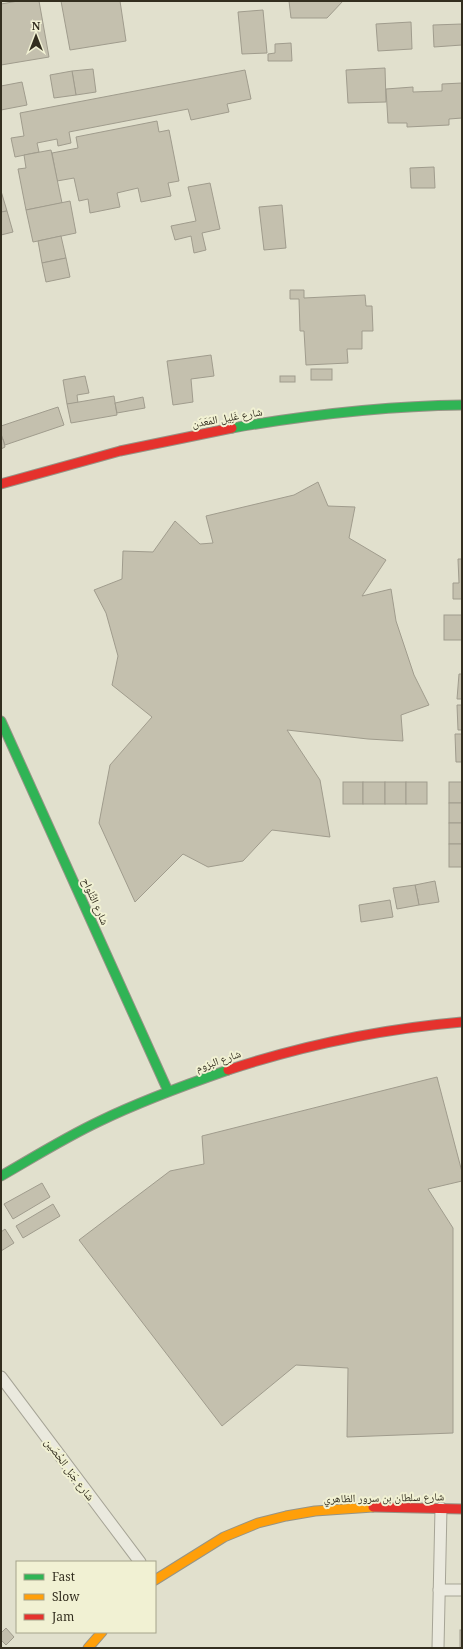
<svg xmlns="http://www.w3.org/2000/svg" width="463" height="1649" viewBox="0 0 463 1649" font-family="'Noto Serif','Noto Naskh Arabic',serif">
  <style>
    .building { fill: #c4c0ae; stroke: #a09c8d }
    .lines { fill: none; stroke-linecap: round; stroke-linejoin: round }
    .lane-casing { stroke: #a6a496; stroke-width: 13 }
    .fast-casing { stroke: #969486; stroke-width: 11 }
    .slow-casing { stroke: #969486; stroke-width: 11 }
    .jam-casing { stroke: #969486; stroke-width: 11 }
    .lane { stroke: #eae9de; stroke-width: 11 }
    .fast { stroke: #30b455; stroke-width: 9 }
    .slow { stroke: #ff9f0a; stroke-width: 9 }
    .jam { stroke: #e5322d; stroke-width: 9 }
    .labels { text-anchor: middle; dominant-baseline: central; stroke-width: 4; stroke-linejoin: round; paint-order: stroke }
    .street-label { font-size: 11px; fill: #332e1f; stroke: #f1f1d3 }
  </style>
  <rect width="100%" height="100%" fill="#e1e0cd"/>
  <g class="building">
    <polygon points="18,1 39,1 49,57 1,65 1,4"/>
    <polygon points="61,1 120,1 126,41 70,50"/>
    <polygon points="289,1 343,1 327,18 291,18"/>
    <polygon points="263,10 267,53 242,54 238,12"/>
    <polygon points="411,22 412,49 378,51 376,24"/>
    <polygon points="462,24 462,45 434,47 433,25"/>
    <polygon points="291,43 292,61 268,61 268,54 275,53 275,44"/>
    <polygon points="385,68 386,102 348,103 346,70"/>
    <polygon points="93,69 96,92 76,95 72,71"/>
    <polygon points="245,70 251,99 227,104 229,112 191,120 188,109 69,132 71,143 58,146 57,139 37,143 39,152 15,157 11,138 24,136 20,113"/>
    <polygon points="72,71 76,95 54,98 50,75"/>
    <polygon points="22,82 27,105 1,110 1,86"/>
    <polygon points="462,83 462,118 449,119 449,125 407,127 407,123 388,123 386,89 413,87 413,92 442,91 442,84"/>
    <polygon points="157,121 159,132 169,130 179,181 168,183 171,196 141,202 138,188 117,193 120,207 90,213 88,199 79,201 74,178 57,181 52,153 78,148 76,137"/>
    <polygon points="51,150 62,203 26,210 18,169 26,168 24,155"/>
    <polygon points="434,167 435,188 411,188 410,168"/>
    <polygon points="210,183 220,229 202,233 206,250 194,253 191,236 175,240 171,226 196,221 188,187"/>
    <polygon points="1,191 7,211 1,212"/>
    <polygon points="70,201 76,233 33,242 26,210"/>
    <polygon points="282,205 286,248 264,250 259,207"/>
    <polygon points="7,211 13,232 1,235 1,212"/>
    <polygon points="61,236 66,258 42,263 38,241"/>
    <polygon points="66,258 70,277 46,282 42,263"/>
    <polygon points="290,290 304,290 304,298 365,295 366,306 372,306 373,331 362,331 362,349 347,349 348,363 306,365 304,331 300,331 299,299 290,299"/>
    <polygon points="211,355 214,376 191,379 193,402 173,405 167,361"/>
    <rect x="311" y="369" width="21" height="11"/>
    <polygon points="85,376 89,393 77,395 78,403 67,404 63,380"/>
    <rect x="280" y="376" width="15" height="6"/>
    <polygon points="114,396 117,415 71,423 67,404"/>
    <polygon points="143,397 145,408 117,413 115,403"/>
    <polygon points="58,407 64,425 5,445 1,434 1,426"/>
    <polygon points="3,439 5,447 1,449 1,440"/>
    <polygon points="318,482 328,506 355,507 349,538 386,560 362,596 391,589 396,621 414,675 429,705 401,715 403,741 368,739 287,730 320,780 330,837 272,830 243,861 208,867 183,854 135,902 99,823 110,765 152,717 112,685 118,656 106,613 94,590 122,579 123,551 153,552 175,521 200,544 213,543 206,516 294,495"/>
    <polygon points="458,559 462,559 462,599 453,599 453,583 459,583"/>
    <rect x="444" y="615" width="18" height="25"/>
    <polygon points="459,674 462,674 462,699 457,699"/>
    <polygon points="457,705 462,705 462,730 458,730"/>
    <polygon points="455,734 462,734 462,762 456,762"/>
    <rect x="343" y="782" width="20" height="22"/>
    <rect x="363" y="782" width="22" height="22"/>
    <rect x="385" y="782" width="21" height="22"/>
    <rect x="406" y="782" width="21" height="22"/>
    <rect x="449" y="782" width="13" height="21"/>
    <rect x="449" y="803" width="13" height="20"/>
    <rect x="449" y="823" width="13" height="21"/>
    <rect x="449" y="844" width="13" height="23"/>
    <polygon points="435,881 439,902 419,905 415,885"/>
    <polygon points="415,885 419,905 397,909 393,888"/>
    <polygon points="390,900 393,917 361,922 359,905"/>
    <polygon points="437,1077 462,1172 462,1181 428,1189 453,1228 453,1433 347,1437 348,1368 296,1365 222,1426 79,1240 170,1171 204,1164 202,1136"/>
    <polygon points="42,1183 50,1197 13,1219 4,1204"/>
    <polygon points="53,1204 60,1216 23,1238 16,1226"/>
    <polygon points="5,1229 14,1243 1,1251 1,1232"/>
    <polygon points="6,1628 14,1637 6,1645 1,1640 1,1633"/>
    <rect x="460" y="1630" width="2" height="18"/>
  </g>
  <g class="lines">
    <g class="lane-casing">
      <g id="lane">
        <polyline points="1,1377 140,1562"/>
        <polyline points="439,1590 462,1590"/>
        <polyline points="438,1648 441,1508"/>
      </g>
    </g>
    <g class="fast-casing">
      <g id="fast">
        <path d="M232,428c76,-13 153,-22 230,-23"/>
        <polyline points="1,721 168,1091"/>
        <path d="M1,1176c33,-19 65,-39 99,-55 41,-20 85,-36 128,-51"/>
      </g>
    </g>
    <g class="slow-casing">
      <g id="slow">
        <polyline points="155,1580 224,1537 258,1523 286,1516 315,1511 373,1507"/>
        <polyline points="88,1648 102,1632"/>
      </g>
    </g>
    <g class="jam-casing">
      <g id="jam">
        <polyline points="1,484 120,451 232,428"/>
        <path d="M228,1070c76,-25 154,-41 234,-48"/>
        <polyline points="373,1507 462,1509"/>
      </g>
    </g>
    <use href="#lane" class="lane"/>
    <use href="#fast" class="fast"/>
    <use href="#slow" class="slow"/>
    <use href="#jam" class="jam"/>
  </g>
  <g class="labels">
    <g class="street-label">
      <text transform="translate(227 417) rotate(-10)">شارع غَلِيل المَعَدَن</text>
      <text transform="translate(96 901) rotate(66)">شارع التِّلواح</text>
      <text transform="translate(218 1060) rotate(-19)">شارع البزوم</text>
      <text transform="translate(70 1469) rotate(53)">شارع جَبَل الحُصَين</text>
      <text transform="translate(384 1497) rotate(-1)">شارع سلطان بن سرور الظاهري</text>
    </g>
  </g>
  <rect width="463" height="1649" fill="none" stroke="#332e1f" stroke-width="4"/>
  <rect x="16" y="1561" width="140" height="72" fill="#f1f1d3" stroke="#a5a38b"/>
  <rect x="24" y="1574" width="20" height="6" fill="#30b455" stroke="#a5a38b"/>
  <text x="52" y="1581" font-size="12" fill="#332e1f">Fast</text>
  <rect x="24" y="1594" width="20" height="6" fill="#ff9f0a" stroke="#a5a38b"/>
  <text x="52" y="1601" font-size="12" fill="#332e1f">Slow</text>
  <rect x="24" y="1614" width="20" height="6" fill="#e5322d" stroke="#a5a38b"/>
  <text x="52" y="1621" font-size="12" fill="#332e1f">Jam</text>
  <g transform="translate(36 36)" stroke="#f1f1d3" stroke-width="3" paint-order="stroke">
  <path d="M0-3L7 15L0 10L-7 15Z" fill="#332e1f"/>
  <text y="-6" font-size="11" font-weight="bold" text-anchor="middle" fill="#332e1f">N</text>
  </g>
</svg>
